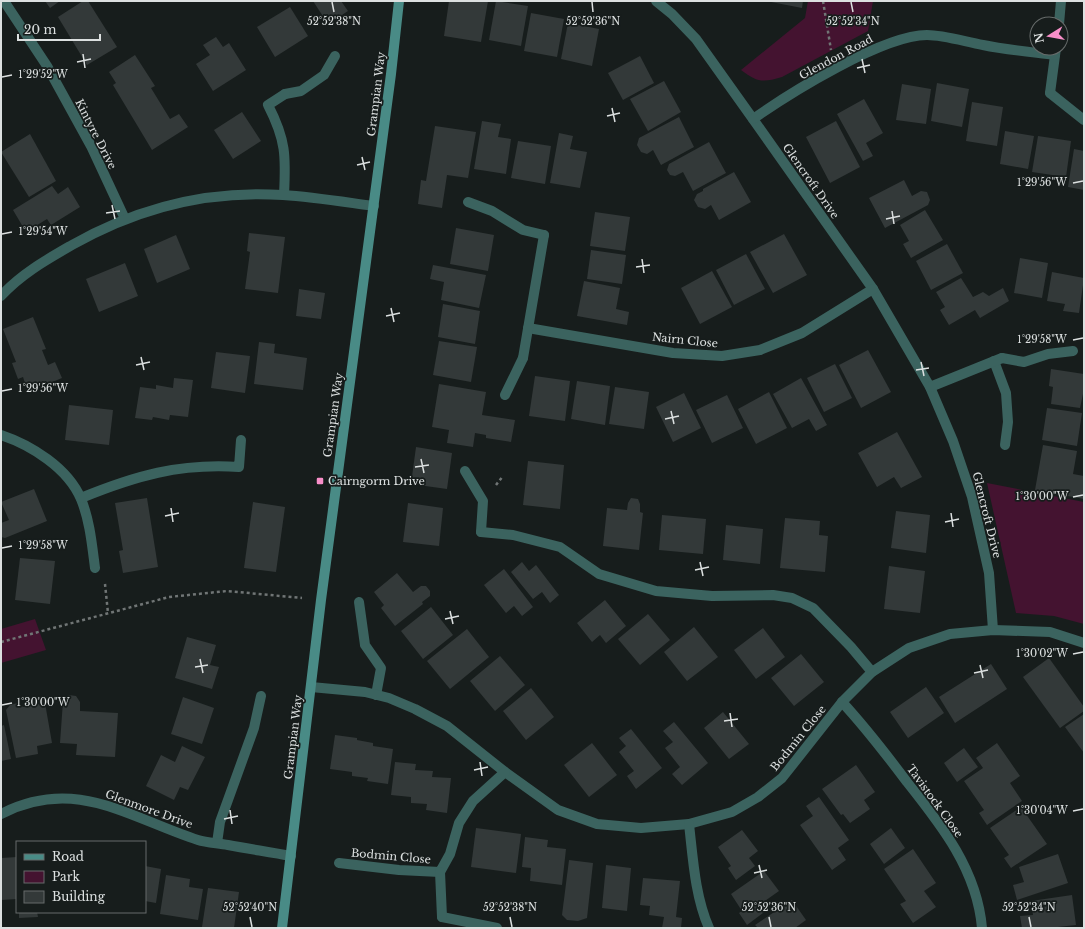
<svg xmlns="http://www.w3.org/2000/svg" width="1085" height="929" viewBox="0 0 1085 929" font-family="'Libre Baskerville',serif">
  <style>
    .green { fill: #441330 }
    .building { fill: #333939 }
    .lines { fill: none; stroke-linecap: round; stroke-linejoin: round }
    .path { stroke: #707575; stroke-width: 2.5; stroke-dasharray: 3 3; stroke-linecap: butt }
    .lane { stroke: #3b635f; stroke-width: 10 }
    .street { stroke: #3b635f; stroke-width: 10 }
    .secondary { stroke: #498b86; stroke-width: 10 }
    .ticks { fill: none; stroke: #dce0e0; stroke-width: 1.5 }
    .poi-dot { fill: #f98fc9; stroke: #171d1c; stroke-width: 1.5 }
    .labels { text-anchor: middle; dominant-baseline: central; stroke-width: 3.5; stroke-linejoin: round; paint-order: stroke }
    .street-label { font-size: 11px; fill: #dce0e0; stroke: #171d1c }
    .poi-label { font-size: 11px; fill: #dce0e0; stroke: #171d1c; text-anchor: start }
    .ticks-label { font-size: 10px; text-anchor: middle; fill: #dce0e0; stroke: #171d1c; stroke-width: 3.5; stroke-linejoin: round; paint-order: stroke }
  </style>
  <rect width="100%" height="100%" fill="#171d1c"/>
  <g class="green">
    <path d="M808,1h65l-5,30 -86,46c-20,6 -25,5 -41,-7l64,-52z"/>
    <polygon points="987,483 1084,502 1084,624 1054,616 1016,613"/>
    <polygon points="35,619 46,650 1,663 1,629"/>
  </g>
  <g class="building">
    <polygon points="45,1 60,1 50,8"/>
    <polygon points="83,1 88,1 117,47 87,65 58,17"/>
    <polygon points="313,1 341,1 348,11 328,24"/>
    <polygon points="449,1 488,1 481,42 444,36"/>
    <polygon points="496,1 528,6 521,46 489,40"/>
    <polygon points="766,1 803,1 802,8"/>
    <polygon points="290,7 308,36 275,57 257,27"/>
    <polygon points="531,13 564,19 557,57 524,51"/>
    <polygon points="568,23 599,29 592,66 561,59"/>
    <polygon points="216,37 223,47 229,43 246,70 213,91 196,64 210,55 203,45"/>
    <polygon points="135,55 155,86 151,88 170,119 179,114 188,127 152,150 113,85 116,83 109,72"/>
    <polygon points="640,56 654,83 623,100 608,73"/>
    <polygon points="664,81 681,112 648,131 630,99"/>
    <polygon points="937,83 969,89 962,127 931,121"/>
    <polygon points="902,84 931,89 926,124 896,120"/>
    <polygon points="864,99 883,133 866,143 873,156 863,161 837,114"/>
    <polygon points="972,102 1003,107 997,146 966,141"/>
    <polygon points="242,112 261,141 233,159 214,130"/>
    <polygon points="679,117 694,147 661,165 653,150 647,154 641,152 637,145 639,138"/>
    <polygon points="482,121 501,124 498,137 511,139 506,174 474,169"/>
    <polygon points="836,121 860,167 830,183 806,137"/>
    <polygon points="435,126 476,132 468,178 447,175 442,208 418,204 421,180 426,181"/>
    <polygon points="1005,131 1034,136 1028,169 1000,164"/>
    <polygon points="559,133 573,136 570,149 587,152 580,188 550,183"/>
    <polygon points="30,134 56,181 29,197 1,152"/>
    <polygon points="1038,136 1071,141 1066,177 1032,172"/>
    <polygon points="518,141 551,146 545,184 511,178"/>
    <polygon points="709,142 726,173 693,191 683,172 675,176 670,175 667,170 669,164"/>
    <polygon points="1074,149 1084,151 1084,190 1068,187"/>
    <polygon points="734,172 751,202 719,220 711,205 705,209 698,207 694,200 697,194 703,191 703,189"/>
    <polygon points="904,180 912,196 921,191 927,192 930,200 928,205 885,228 869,198"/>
    <polygon points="52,186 58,194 68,187 80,207 51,225 47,219 26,232 13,210"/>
    <polygon points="925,210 943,240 911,258 903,244 909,241 900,225"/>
    <polygon points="595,212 630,217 625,251 590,246"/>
    <polygon points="456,228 494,235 488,271 450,264"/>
    <polygon points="249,233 285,237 278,293 245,289 250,252 247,251"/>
    <polygon points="784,234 807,275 773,293 750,252"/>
    <polygon points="176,235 190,269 157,283 144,249"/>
    <polygon points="947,244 963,273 931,290 916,261"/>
    <polygon points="591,250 626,255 622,284 587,279"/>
    <polygon points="746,254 765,289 734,305 716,270"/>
    <polygon points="1020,258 1048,263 1042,298 1014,293"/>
    <polygon points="125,263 138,296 99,312 86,279"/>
    <polygon points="433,265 486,275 479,308 441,300 444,282 430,279"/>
    <polygon points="712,271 732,307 700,324 681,288"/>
    <polygon points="1052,272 1084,278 1079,313 1063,311 1065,304 1047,301"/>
    <polygon points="961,278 973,297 983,292 989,296 1003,288 1009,301 980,318 975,310 949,325 940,310 945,307 936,292"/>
    <polygon points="584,281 620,288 616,309 629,312 627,325 577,316"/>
    <polygon points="299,289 325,293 321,319 296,316"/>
    <polygon points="443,304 480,311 475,344 438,337"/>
    <polygon points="33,317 46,349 42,350 48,365 55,362 62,378 28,392 23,377 18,379 12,363 16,362 3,329"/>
    <polygon points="439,341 477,347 471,382 433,375"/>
    <polygon points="259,342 275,344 274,353 307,358 303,390 254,384"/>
    <polygon points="868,350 891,392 861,408 839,365"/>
    <polygon points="216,352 250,356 245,393 211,388"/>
    <polygon points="835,364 852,398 824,412 807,378"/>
    <polygon points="1051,369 1084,374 1084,389 1080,408 1051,404 1053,387 1049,386"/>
    <polygon points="535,376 570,381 565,421 529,416"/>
    <polygon points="174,378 193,380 188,417 170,415 169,420 153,417 152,420 135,418 140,387 156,389 156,385 173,388"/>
    <polygon points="801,378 827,425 816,431 809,419 792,428 773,394"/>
    <polygon points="577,381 610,386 605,425 571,419"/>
    <polygon points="439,384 486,392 482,415 515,420 511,442 486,438 486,435 475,433 473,447 447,443 449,430 432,427"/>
    <polygon points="615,387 649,392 644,429 609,424"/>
    <polygon points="769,392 787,428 756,444 738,409"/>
    <polygon points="684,393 701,428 673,442 656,407"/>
    <polygon points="727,395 743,428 712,443 696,410"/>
    <polygon points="69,405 113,410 109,445 65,440"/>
    <polygon points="1047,408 1082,413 1077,446 1042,440"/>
    <polygon points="897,432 922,477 901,488 894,477 877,487 858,453"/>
    <polygon points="1043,445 1077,451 1073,474 1084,476 1084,499 1035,490"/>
    <polygon points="416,447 452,453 447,489 411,484"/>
    <polygon points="528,461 564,465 560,509 523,505"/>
    <polygon points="34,489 47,521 5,538 1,537 1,523 9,520 1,502"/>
    <polygon points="147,498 158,567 123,573 119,551 123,550 115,503"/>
    <polygon points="631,498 638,499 640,504 640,512 643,513 639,550 603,546 607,508 627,510 628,503"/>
    <polygon points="253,502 285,507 276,572 244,568"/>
    <polygon points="408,503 443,508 439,546 403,542"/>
    <polygon points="896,511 930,515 926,553 891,548"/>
    <polygon points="662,515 706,519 703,554 659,550"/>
    <polygon points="785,518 820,521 819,535 828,536 825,572 780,568"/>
    <polygon points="726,525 763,529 760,564 723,560"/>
    <polygon points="20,558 55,561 50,604 15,600"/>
    <polygon points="522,562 529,571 536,565 559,595 550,603 542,592 533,599 511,572"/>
    <polygon points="889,566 925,571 920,613 884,609"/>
    <polygon points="504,569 533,607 522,616 514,606 506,613 484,585"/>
    <polygon points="397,573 413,592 421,586 426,586 430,591 430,596 422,602 423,604 395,626 381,608 384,605 374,592"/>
    <polygon points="605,600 626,626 606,643 600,635 592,642 577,623"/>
    <polygon points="431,607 453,635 423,659 401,631"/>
    <polygon points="648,614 670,640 640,665 618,639"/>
    <polygon points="694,627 718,657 687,681 664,652"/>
    <polygon points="763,628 785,657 756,679 734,650"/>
    <polygon points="467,629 489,657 450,689 427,661"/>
    <polygon points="187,637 216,645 210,665 219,667 212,689 175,678"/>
    <polygon points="801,654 824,682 794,706 771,678"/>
    <polygon points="500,656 525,685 495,711 470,681"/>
    <polygon points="1049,658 1084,707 1084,711 1060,728 1023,677"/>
    <polygon points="991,664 1007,689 955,723 939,697"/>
    <polygon points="926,687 944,713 908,738 890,712"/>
    <polygon points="531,688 554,717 526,740 503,711"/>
    <polygon points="69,695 76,696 80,702 80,711 118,713 115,757 76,755 77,744 60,743 63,701"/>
    <polygon points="183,697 214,708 202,744 171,734"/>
    <polygon points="18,703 23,707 45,703 52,743 37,746 38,754 16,758 6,710 10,705"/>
    <polygon points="723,712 749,744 729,759 704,728"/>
    <polygon points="1084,714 1084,753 1065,727"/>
    <polygon points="674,722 708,763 682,785 672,774 680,767 665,748 673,742 663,731"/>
    <polygon points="4,725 11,759 1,761 1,726"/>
    <polygon points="631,729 662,768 636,789 627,776 634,771 619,752 626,746 619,738"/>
    <polygon points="335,735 357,738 357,740 373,743 373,746 393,749 388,784 367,781 368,778 352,776 352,772 330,769"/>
    <polygon points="592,743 617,775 589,797 564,765"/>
    <polygon points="997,743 1020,776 1010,783 1022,801 987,825 979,813 984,810 964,781 983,768 976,758"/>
    <polygon points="182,746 205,757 188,790 180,787 174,800 146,786 161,755 175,762"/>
    <polygon points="964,748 978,767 957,782 944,763"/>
    <polygon points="395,762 416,764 415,770 433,771 432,777 451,778 447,813 426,810 427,804 411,803 411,797 391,795"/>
    <polygon points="856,765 875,792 864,800 870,809 850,823 843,814 841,815 822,789"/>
    <polygon points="819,797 849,840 838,848 846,860 832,870 800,825 813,816 806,806"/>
    <polygon points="1021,807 1047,844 1011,868 1004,858 1009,855 990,828"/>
    <polygon points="476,828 521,834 516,873 471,867"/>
    <polygon points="891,828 905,848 884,864 870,844"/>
    <polygon points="742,830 758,851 749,858 755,866 736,880 728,868 731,866 718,847"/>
    <polygon points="525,837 548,840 547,847 566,849 562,885 530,881 531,868 522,867"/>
    <polygon points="913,849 936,883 924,891 936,907 913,923 900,904 906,901 884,869"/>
    <polygon points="1058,854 1068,883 1017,900 1013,885 1024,882 1019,867"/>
    <polygon points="17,857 17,899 1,900 1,858"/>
    <polygon points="569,860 593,863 587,918 578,921 567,920 562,915"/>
    <polygon points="606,865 631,868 627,911 602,908"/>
    <polygon points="145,866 161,869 156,903 145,901"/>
    <polygon points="764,871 779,891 762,903 767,910 747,925 739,913 742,911 731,894"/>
    <polygon points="166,875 190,879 189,887 203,889 198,920 160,914"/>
    <polygon points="643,878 680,881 676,917 682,918 681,928 662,928 664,917 649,915 650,906 640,905"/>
    <polygon points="208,888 239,892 234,928 202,927"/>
    <polygon points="1072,895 1076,925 1049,928 1022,928 1020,916 1033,915 1031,901"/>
    <polygon points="792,900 806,920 795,928 758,928 755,925"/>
    <polygon points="19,912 37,912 38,917 19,918"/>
  </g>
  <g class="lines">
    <g class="path">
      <polyline points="823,1 831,50"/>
      <polyline points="496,485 503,476"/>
      <polyline points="105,584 108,613"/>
      <polyline points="1,642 169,597 227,591 302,598"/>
    </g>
    <g class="lane">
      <polyline points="1050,93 1084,120"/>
      <polyline points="285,94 301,91 324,75 335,56"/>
      <polyline points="468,202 492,211 523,230 544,235"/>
      <polyline points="1002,358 1024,362 1048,354 1073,351"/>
      <polyline points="994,361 1006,393 1008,422 1005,445"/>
      <polyline points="505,395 523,358"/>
      <polyline points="465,471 483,501 481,532"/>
      <polyline points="359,602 365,645 381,668 376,695"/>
      <polyline points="217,843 220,822 254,728 261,696"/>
      <polyline points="442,917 497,928"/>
    </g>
    <g class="street">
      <polyline points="4,1 47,66 91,146 125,219"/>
      <polyline points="656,1 672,14 696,39 753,119 873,289 930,387 953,441 972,497 989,573 993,630"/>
      <polyline points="1059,24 1061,1"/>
      <polyline points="1050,93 1056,48"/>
      <path d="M753,119c37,-26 130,-84 174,-84 17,0 39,7 56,10 24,5 48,7 72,10"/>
      <path d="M284,195c2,-39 2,-55 -16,-90l17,-11"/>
      <path d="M1,296c20,-22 45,-36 71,-51 65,-37 137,-55 211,-50 30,2 61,7 91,11"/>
      <polyline points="528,328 673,353 722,356 760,350 802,333 873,289"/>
      <polyline points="523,358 544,235"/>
      <polyline points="930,387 1002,358"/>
      <path d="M1,435c30,10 67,33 80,64 9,22 11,46 14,69"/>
      <path d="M81,498c54,-22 98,-35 158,-31l2,-27"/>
      <polyline points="481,532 513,535 560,547 599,574 656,591 712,596 773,595 792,598 813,608 851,647 872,672"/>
      <polyline points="311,687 365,692 389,698 415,709 447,726 505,772 558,810 597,824 641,828 689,824 732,812 758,797 782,778 842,702 872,672 909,648 950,634 993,630 1050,632 1084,643"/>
      <path d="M842,702c23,25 44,52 65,80 35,44 70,88 75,146"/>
      <path d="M1,814c74,-38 127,3 197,26 9,3 20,3 30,5 21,4 42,7 63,11"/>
      <path d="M689,824c4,35 6,72 20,104"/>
      <polyline points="339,863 399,870 440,872 450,854 459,823 473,801 505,772"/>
      <polyline points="440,872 442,917"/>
    </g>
    <polyline class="secondary" points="282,928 321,600 391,74 399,1"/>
  </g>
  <path class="ticks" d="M332,2l2,10M592,2l1,10M851,2l2,10M83,54l2,14M862,59l3,14M77,62l14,-3M857,68l13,-3M2,77l10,-2M612,108l3,14M607,116l13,-3M362,157l3,13M357,165l13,-3M1073,183l10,-2M112,205l3,14M892,211l2,13M106,213l14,-2M886,219l14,-3M2,234l10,-2M642,259l2,14M636,267l14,-2M391,308l3,14M386,316l14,-3M1073,340l10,-2M141,357l3,13M921,362l3,14M136,365l14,-3M916,370l13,-2M2,391l10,-2M671,411l3,13M665,419l14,-3M421,459l3,14M415,467l14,-2M1073,497l10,-2M171,508l2,14M951,513l2,14M165,516l14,-3M945,522l14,-3M2,548l10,-2M700,562l3,14M695,570l14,-3M450,611l3,13M445,619l14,-3M1073,654l10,-2M200,659l3,14M980,665l3,13M195,667l13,-2M974,673l14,-3M2,705l10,-2M730,713l2,14M724,721l14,-2M480,762l2,14M474,770l14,-3M230,810l2,14M1073,811l10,-2M224,819l14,-3M759,865l3,13M754,873l13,-3M250,917l2,10M510,917l2,10M769,917l2,10M1029,917l2,10"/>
  <rect class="poi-dot" x="316" y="477" width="8" height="8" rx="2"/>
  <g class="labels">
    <g class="street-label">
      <text transform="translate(836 57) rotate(-28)">Glendon Road</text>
      <text transform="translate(376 94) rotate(-83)">Grampian Way</text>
      <text transform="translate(96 134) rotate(63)">Kintyre Drive</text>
      <text transform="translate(811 181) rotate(55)">Glencroft Drive</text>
      <text transform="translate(685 340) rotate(6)">Nairn Close</text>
      <text transform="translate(333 415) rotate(-82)">Grampian Way</text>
      <text transform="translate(987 515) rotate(76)">Glencroft Drive</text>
      <text transform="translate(293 737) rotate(-83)">Grampian Way</text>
      <text transform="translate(798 738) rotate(-51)">Bodmin Close</text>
      <text transform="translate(935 801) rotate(54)">Tavistock Close</text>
      <text transform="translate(149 809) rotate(20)">Glenmore Drive</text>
      <text transform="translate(391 856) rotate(5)">Bodmin Close</text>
    </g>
    <g class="poi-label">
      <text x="328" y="481">Cairngorm Drive</text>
    </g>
  </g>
  <g class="ticks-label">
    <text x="334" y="25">52°52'38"N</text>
    <text x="593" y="25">52°52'36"N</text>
    <text x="853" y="25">52°52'34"N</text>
    <text x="43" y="78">1°29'52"W</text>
    <text x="1042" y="186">1°29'56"W</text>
    <text x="43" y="235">1°29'54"W</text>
    <text x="1042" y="343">1°29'58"W</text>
    <text x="43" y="392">1°29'56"W</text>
    <text x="1042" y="500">1°30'00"W</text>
    <text x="43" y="549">1°29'58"W</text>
    <text x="1042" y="657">1°30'02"W</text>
    <text x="43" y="706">1°30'00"W</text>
    <text x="1042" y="814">1°30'04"W</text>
    <text x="250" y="911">52°52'40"N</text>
    <text x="510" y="911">52°52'38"N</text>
    <text x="769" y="911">52°52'36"N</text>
    <text x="1029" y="911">52°52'34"N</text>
  </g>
  <rect width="1085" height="929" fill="none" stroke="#dce0e0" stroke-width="4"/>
  <rect x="16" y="841" width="130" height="72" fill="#171d1c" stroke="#666b6a"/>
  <rect x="24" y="854" width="20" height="6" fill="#498b86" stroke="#666b6a"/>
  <text x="52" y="861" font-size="12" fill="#dce0e0">Road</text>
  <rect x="24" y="871" width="20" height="12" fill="#441330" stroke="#666b6a"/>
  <text x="52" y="881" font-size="12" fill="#dce0e0">Park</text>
  <rect x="24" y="891" width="20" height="12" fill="#333939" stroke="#666b6a"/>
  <text x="52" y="901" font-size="12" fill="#dce0e0">Building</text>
  <g transform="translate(1049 36) rotate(259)"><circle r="19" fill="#171d1c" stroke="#666b6a"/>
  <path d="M0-3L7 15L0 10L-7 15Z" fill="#f98fc9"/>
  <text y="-6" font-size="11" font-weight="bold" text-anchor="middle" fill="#dce0e0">N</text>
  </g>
  <path d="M18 34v6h82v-6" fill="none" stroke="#dce0e0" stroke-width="2"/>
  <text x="24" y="34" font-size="12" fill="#dce0e0" stroke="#171d1c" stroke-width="3" paint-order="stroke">20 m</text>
</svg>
